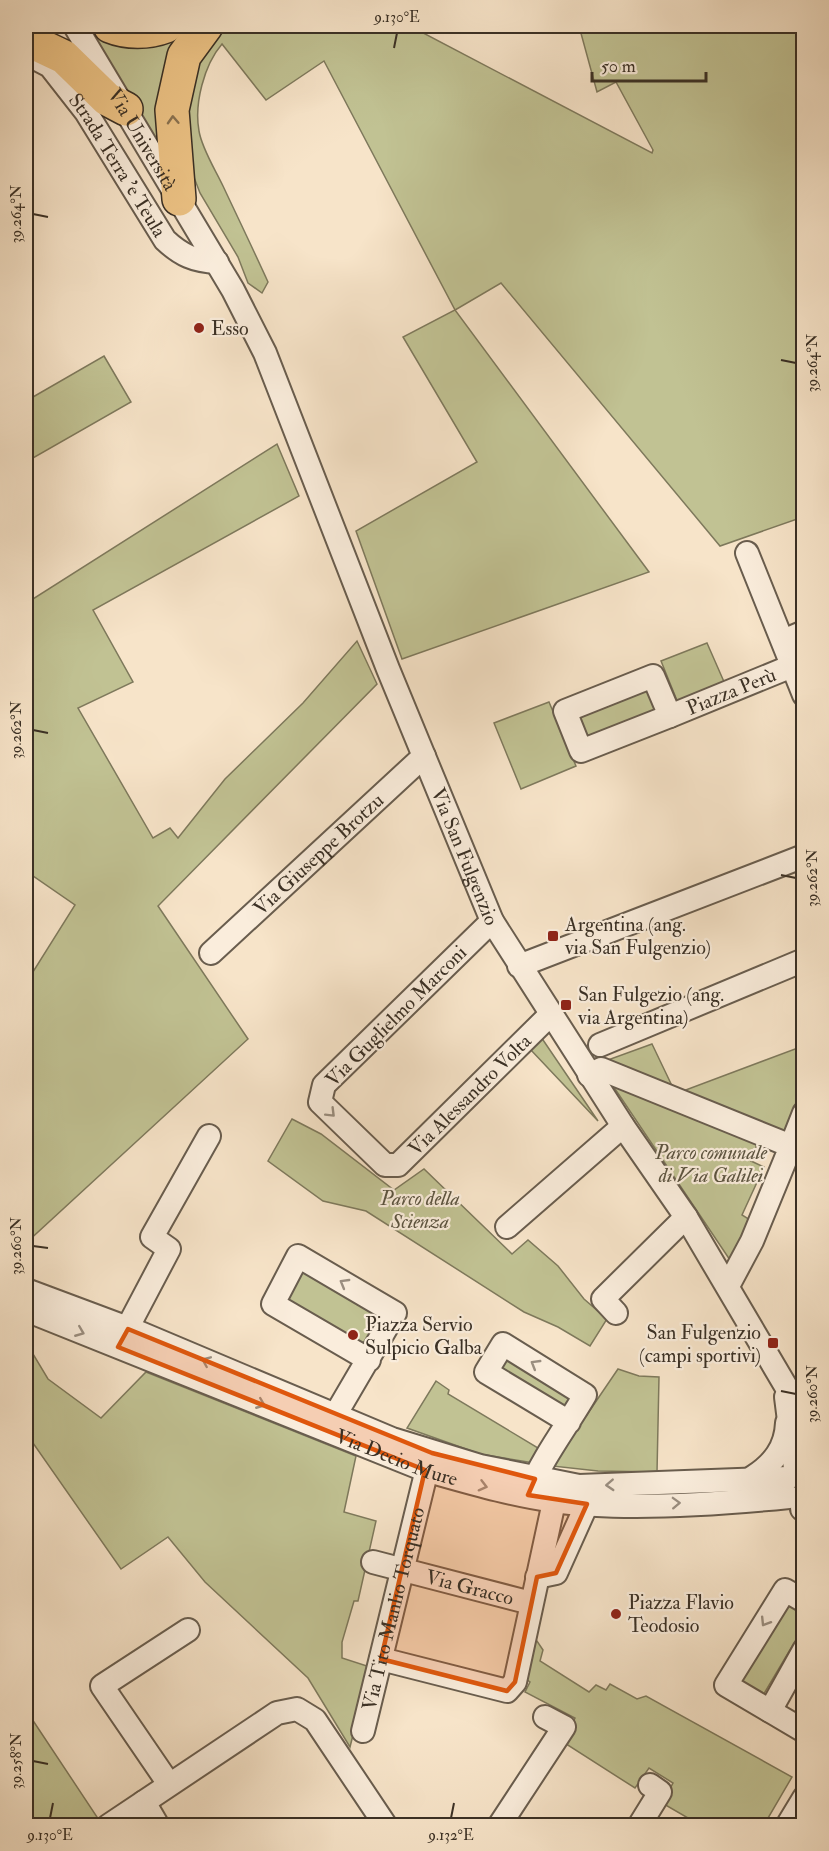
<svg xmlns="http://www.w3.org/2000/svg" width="829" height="1851" viewBox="0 0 829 1851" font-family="'IM FELL Double Pica',serif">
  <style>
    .green { fill: #c1c293; stroke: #7e795c; stroke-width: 1.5 }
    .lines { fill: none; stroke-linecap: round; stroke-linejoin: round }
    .minor-casing { stroke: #695d4e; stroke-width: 26 }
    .highway-casing { stroke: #3a3025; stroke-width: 36 }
    .minor { stroke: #faeddc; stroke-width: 22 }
    .highway { stroke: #ecc284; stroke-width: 33 }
    .oneway { stroke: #8a7250 }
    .oneway2 { stroke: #9a8e80 }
    .marked { fill: #df570d; fill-opacity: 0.2; stroke: #df570d; stroke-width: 4.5; stroke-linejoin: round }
    .ticks { fill: none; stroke: #3a3025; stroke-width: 2 }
    .poi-dot { fill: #8f2418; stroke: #faeddc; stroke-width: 2 }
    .labels { text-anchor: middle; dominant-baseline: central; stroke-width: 4.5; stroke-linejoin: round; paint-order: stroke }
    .street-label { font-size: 20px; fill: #3a3025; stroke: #faeddc }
    .poi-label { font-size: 20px; fill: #3a3025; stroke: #faeddc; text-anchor: start }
    .park-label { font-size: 20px; font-style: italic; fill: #5c5440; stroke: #faeddc }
    .neatline { fill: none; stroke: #3a3025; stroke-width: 2 }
    .ticks-label { font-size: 15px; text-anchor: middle; fill: #3a3025 }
  </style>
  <rect width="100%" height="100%" fill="#f7e4c9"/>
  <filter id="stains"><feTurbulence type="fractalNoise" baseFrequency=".00333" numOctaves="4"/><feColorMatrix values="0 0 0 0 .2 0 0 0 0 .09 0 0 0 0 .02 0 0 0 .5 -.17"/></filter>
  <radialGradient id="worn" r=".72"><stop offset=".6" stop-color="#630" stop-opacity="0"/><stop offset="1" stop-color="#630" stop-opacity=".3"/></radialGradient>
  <g class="green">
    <polygon points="188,26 160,149 94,37 98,31 180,31"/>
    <path d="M211,26h199l242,127 1,-3 -37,-68 -19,10 -18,-66h224v491l-83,29 -219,-263 -46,27 194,262 -247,87 -46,-128 121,-69 -74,-125 52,-27 -131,-249 -58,39 -44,-56c-18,21 -28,60 -23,87 3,18 16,38 24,55 15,32 30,63 45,96l-6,11 -14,-10 -10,-26 -38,-64 -20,-52 18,-99z"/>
    <polygon points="104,356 131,402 26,462 26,401"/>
    <polygon points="277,444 299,496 93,610 133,682 78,708 153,838 170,828 178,838 225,779 303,703 357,641 377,684 158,906 248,1039 26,1243 26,983 75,905 26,871 26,590 33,599"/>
    <polygon points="707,643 725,684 678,703 661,661"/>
    <polygon points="652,687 661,711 585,741 576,717"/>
    <polygon points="549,702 576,766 521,789 494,723"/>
    <polygon points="541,1037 598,1121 530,1049"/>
    <polygon points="652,1044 674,1090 605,1061"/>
    <polygon points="803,1046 803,1118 793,1139 675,1094"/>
    <polygon points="607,1077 758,1141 751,1161 764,1167 742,1215 755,1223 734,1266"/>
    <polygon points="292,1119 321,1134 394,1190 424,1169 512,1254 528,1240 558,1266 584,1299 607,1319 590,1346 558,1327 524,1312 366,1211 323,1201 268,1161"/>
    <polygon points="302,1267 385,1314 365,1349 282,1302"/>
    <polygon points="26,1324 29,1326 27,1344 48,1379 101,1418 146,1372 356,1456 344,1512 376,1521 358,1601 354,1601 342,1642 342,1658 370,1667 350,1747 308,1678 205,1582 168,1537 121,1569 26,1433"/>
    <polygon points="505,1354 574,1397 564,1412 495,1369"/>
    <polygon points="618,1369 639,1376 659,1377 657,1472 598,1471 552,1466"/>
    <polygon points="436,1381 449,1390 448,1394 543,1451 534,1463 480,1454 407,1428"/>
    <polygon points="786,1599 803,1609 803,1628 762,1697 736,1682"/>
    <polygon points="529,1637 537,1641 543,1650 540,1661 589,1692 596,1685 606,1690 610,1684 637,1699 646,1696 792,1777 764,1825 700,1825 662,1803 673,1783 649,1768 635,1788 563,1742 575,1718 525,1692 530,1682 522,1676"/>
    <polygon points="26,1710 97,1817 85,1825 26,1825"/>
  </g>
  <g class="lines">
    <g class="minor-casing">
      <g id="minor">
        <path id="s1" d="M75,26l158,264 32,63 123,316 104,252 131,205 63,91 118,200"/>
        <path id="s2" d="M29,55l21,11 36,46 79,128c16,15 29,21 52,22"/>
        <polyline points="747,553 804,695"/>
        <polyline points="783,641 804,632"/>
        <polygon points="653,676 670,716 581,751 565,711"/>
        <path id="s3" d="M670,716l122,-50"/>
        <path id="s4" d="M492,921l-168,164 -4,17 65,63h13l152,-150"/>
        <path id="s5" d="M211,953l213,-197"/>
        <polyline points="519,966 804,856"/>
        <polyline points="600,1045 804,960"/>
        <polyline points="589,1075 601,1069 791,1146 752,1241 728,1286"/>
        <polyline points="791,1146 804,1113"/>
        <polyline points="507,1227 623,1126"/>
        <polyline points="26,1290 133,1330 392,1439 480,1466 579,1486 788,1478"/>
        <path id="s6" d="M26,1310l399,160c43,12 86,25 130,31 69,10 164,3 234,-4"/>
        <polyline points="616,1313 603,1299 686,1217"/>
        <polyline points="120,1342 169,1249 152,1237 209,1136"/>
        <polyline points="786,1397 795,1468"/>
        <polyline points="327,1429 395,1313 298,1256 273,1304 369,1360"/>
        <path d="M753,1477c20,-13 33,-29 34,-54"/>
        <path d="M529,1491c14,-34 38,-65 56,-96l-82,-51 -17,28 83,50"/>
        <polyline points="802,1509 804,1510"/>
        <path id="s7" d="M373,1562l158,41"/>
        <polyline points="537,1577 556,1573 587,1504"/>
        <polyline points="804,1601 785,1590 726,1685 804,1731"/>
        <polyline points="381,1659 507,1691 515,1682 557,1488"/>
        <polyline points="770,1711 804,1650"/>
        <path id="s8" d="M363,1731l67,-274"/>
        <polyline points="169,1784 102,1686 188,1630"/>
        <polyline points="144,1802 158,1826"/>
        <polyline points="108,1826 277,1713 297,1709 315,1720 386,1826"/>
        <polyline points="499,1826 564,1727 545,1717"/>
        <polyline points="639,1826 660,1792 650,1785"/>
        <polyline points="787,1826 804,1798"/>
      </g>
    </g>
    <g class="highway-casing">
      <g id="highway">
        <path d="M110,26c17,7 38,7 56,0"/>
        <polyline points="26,39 64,57 107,99 126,109"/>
        <polyline points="179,199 172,110 184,56 206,26"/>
      </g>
    </g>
    <use href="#minor" class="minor"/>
    <use href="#highway" class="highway"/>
  </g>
  <defs><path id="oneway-chevron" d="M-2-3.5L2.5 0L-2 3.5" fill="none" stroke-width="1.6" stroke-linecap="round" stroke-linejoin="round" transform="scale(1.5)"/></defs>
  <use class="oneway" href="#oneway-chevron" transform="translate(173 120) rotate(-93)"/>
  <g class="oneway2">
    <use href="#oneway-chevron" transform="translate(331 1113) rotate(45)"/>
    <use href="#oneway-chevron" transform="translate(344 1283) rotate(-150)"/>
    <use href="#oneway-chevron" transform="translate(80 1332) rotate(22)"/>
    <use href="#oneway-chevron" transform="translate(206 1361) rotate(-157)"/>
    <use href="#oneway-chevron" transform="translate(535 1364) rotate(-149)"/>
    <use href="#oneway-chevron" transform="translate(261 1404) rotate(22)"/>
    <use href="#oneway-chevron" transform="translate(610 1485) rotate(177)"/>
    <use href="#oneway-chevron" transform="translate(483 1486) rotate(15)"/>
    <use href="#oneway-chevron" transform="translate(676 1503) rotate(-2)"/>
    <use href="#oneway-chevron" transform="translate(765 1622) rotate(122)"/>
  </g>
  <path class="marked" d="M128,1329l304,124 103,26 -7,16 59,9 -31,69 -19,4 -22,105 -8,9 -126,-32 44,-189 -307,-123z"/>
  <path class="ticks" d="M394,48l3,-15M33,214l15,3M781,360l15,3M33,730l15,3M781,875l15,3M33,1246l15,2M781,1391l15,3M33,1761l15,3M50,1818l3,-15M451,1818l3,-15"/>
  <g class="poi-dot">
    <circle cx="199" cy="328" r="6"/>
    <rect x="547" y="930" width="12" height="12" rx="3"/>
    <rect x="560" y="999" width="12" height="12" rx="3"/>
    <circle cx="353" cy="1335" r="6"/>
    <rect x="767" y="1337" width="12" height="12" rx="3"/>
    <circle cx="616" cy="1614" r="6"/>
  </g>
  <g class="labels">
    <g class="street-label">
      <text stroke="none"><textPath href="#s1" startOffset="132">Via Università</textPath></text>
      <text stroke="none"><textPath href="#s2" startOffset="144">Strada Terra 'e Teula</textPath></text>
      <text stroke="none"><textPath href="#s3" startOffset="66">Piazza Perù</textPath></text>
      <text stroke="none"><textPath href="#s5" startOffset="146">Via Giuseppe Brotzu</textPath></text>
      <text stroke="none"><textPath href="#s1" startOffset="920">Via San Fulgenzio</textPath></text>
      <text transform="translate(396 1016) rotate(-45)">Via Guglielmo Marconi</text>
      <text stroke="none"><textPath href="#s4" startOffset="456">Via Alessandro Volta</textPath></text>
      <text stroke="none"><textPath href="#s6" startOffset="399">Via Decio Mure</textPath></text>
      <text stroke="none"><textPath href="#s7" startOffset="100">Via Gracco</textPath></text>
      <text stroke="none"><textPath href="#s8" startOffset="126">Via Tito Manlio Torquato</textPath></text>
    </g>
    <g class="poi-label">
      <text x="211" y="328">Esso</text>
      <text x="565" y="924">Argentina (ang.<tspan x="565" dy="23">via San Fulgenzio)</tspan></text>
      <text x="578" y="994">San Fulgezio (ang.<tspan x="578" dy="23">via Argentina)</tspan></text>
      <text x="365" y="1324">Piazza Servio<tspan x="365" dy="23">Sulpicio Galba</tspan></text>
      <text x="761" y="1332" text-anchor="end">San Fulgenzio<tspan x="761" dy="23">(campi sportivi)</tspan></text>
      <text x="628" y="1602">Piazza Flavio<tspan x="628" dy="23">Teodosio</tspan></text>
    </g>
    <g class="park-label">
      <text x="711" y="1152">Parco comunale<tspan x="711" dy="23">di Via Galilei</tspan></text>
      <text x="420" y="1198">Parco della<tspan x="420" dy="23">Scienza</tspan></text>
    </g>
  </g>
  <rect width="829" height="1851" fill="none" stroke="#f7e4c9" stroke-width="66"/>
  <path d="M592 72v9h114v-9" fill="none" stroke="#3a3025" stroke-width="3"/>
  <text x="601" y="72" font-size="18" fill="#3a3025" stroke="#faeddc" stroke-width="4.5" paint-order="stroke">50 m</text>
  <rect x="33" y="33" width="763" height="1785" class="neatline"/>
  <g class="ticks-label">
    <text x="397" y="22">9.130°E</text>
    <text transform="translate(16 214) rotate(-90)" y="5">39.264°N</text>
    <text transform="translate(812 363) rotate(-90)" y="5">39.264°N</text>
    <text transform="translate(16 730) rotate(-90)" y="5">39.262°N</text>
    <text transform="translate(812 878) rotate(-90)" y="5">39.262°N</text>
    <text transform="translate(16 1246) rotate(-90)" y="5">39.260°N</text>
    <text transform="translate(812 1394) rotate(-90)" y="5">39.260°N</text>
    <text transform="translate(16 1761) rotate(-90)" y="5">39.258°N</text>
    <text x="50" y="1840">9.130°E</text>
    <text x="451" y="1840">9.132°E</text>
  </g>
  <rect width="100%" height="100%" filter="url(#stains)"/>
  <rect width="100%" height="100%" fill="url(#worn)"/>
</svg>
